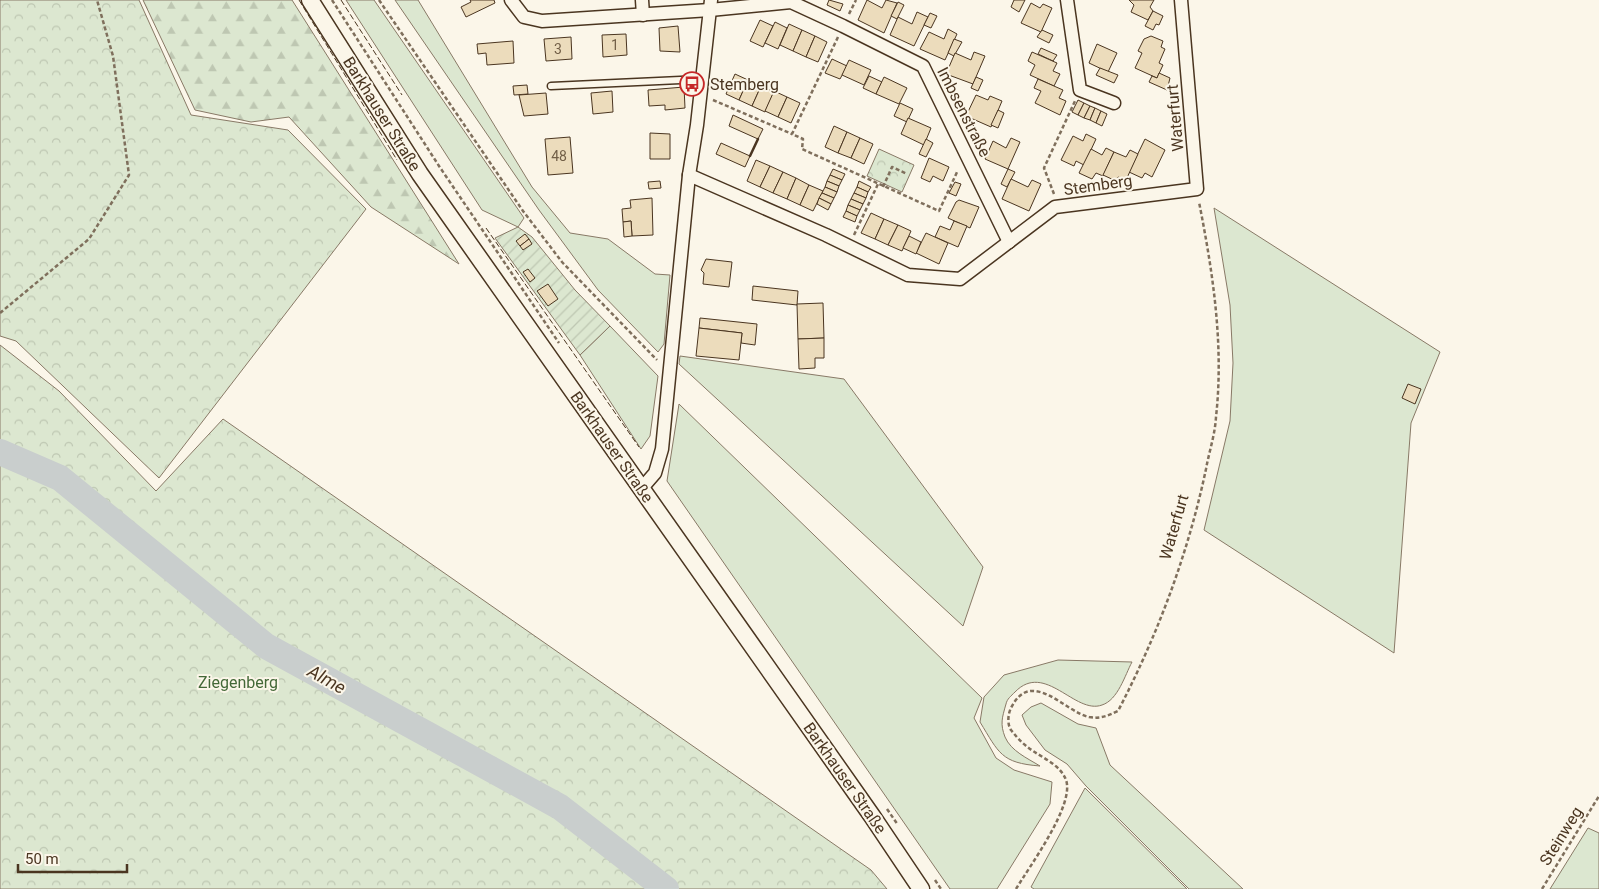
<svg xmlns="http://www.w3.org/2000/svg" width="1599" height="889" viewBox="0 0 1599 889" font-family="Roboto,sans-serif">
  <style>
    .grass { fill: #dce7d0; stroke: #887966 }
    .forest { fill: url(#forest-firs); stroke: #887966 }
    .park { fill: url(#park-crowns); stroke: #887966 }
    .garden { fill: url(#garden-furrows); stroke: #887966 }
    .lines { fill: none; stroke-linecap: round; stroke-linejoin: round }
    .river { stroke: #c9cecd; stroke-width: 26 }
    .building { fill: #ecdcbc; stroke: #4a3520 }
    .service-casing { stroke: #4a3520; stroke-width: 9 }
    .minor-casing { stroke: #4a3520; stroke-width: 15 }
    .tertiary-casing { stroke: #4a3520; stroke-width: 19 }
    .path { stroke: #7f6f5c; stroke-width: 2.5; stroke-dasharray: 4 2.5; stroke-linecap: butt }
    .service { stroke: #fbf6e9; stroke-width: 6 }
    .minor { stroke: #fbf6e9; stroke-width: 12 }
    .tertiary { stroke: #fbf6e9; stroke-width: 16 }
    .fence { stroke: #4a3520; stroke-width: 1; stroke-dasharray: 6 2.5; stroke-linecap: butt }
    .wall { stroke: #4a3520; stroke-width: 2.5 }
    .labels { text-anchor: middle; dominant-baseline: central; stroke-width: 4; stroke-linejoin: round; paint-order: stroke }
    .number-label { font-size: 14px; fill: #725f47 }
    .poi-label { font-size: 16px; fill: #4a3520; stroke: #fbf6e9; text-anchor: start }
    .street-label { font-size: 16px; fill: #4a3520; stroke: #fbf6e9 }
    .park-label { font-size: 16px; fill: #436837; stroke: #fbf6e9 }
    .water-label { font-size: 18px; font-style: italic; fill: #4a3520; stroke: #fbf6e9 }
  </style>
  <defs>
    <pattern id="forest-firs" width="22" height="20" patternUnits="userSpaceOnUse" patternTransform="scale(1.25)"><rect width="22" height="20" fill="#dce7d0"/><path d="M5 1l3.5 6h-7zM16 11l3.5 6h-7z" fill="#bec7b2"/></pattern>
    <pattern id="park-crowns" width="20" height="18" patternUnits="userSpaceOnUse" patternTransform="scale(1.25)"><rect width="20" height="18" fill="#dce7d0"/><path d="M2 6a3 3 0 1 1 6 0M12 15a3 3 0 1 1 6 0" fill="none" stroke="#bec7b2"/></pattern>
    <pattern id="garden-furrows" width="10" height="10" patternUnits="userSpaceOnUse" patternTransform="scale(1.25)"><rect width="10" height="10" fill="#dce7d0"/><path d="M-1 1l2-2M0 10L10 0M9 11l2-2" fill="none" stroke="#bec7b2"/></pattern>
  </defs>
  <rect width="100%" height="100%" fill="#fbf6e9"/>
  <g class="grass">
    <polygon points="346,0 374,0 524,218 518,227 482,210"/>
    <polygon points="395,0 418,0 532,187 570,233 608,239 655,274 670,275 664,344 658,352 598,290 539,210"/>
    <polygon points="1214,208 1440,352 1411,423 1394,653 1204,530 1230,421 1233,363 1230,305"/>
    <polygon points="610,326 658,376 650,436 641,449 580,355"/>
    <polygon points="680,356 844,379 983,567 963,626 679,364"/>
    <polygon points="679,404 982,698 974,718 996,758 1014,770 1052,782 1050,804 997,889 950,889 667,481"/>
    <path d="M1058,660l74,2c-7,13 -14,38 -30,43 -27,10 -57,-44 -87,-13 -4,4 -8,7 -9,12 -4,14 -6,20 -1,33 6,14 22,21 35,29 -39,-3 -41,-13 -60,-44l4,-25 20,-22z"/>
    <polygon points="1041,703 1078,724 1096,728 1110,765 1243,889 1189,889 1086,786 1067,764 1045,750 1026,725 1022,715 1031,707"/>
    <polygon points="1085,788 1187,889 1034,889 1031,887"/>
    <polygon points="1588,828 1599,833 1599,889 1550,889"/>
  </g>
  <polygon class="forest" points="143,0 292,0 459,264 371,207 289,117 251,122 195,110"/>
  <g class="park">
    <polygon points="0,0 139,0 191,115 288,130 366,209 159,478 16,341 0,336"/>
    <polygon points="879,149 914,165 902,192 867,176"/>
    <polygon points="0,345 59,391 156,491 223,419 871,870 887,889 0,889"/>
  </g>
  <polygon class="garden" points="518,227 532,237 575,290 610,326 580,355 495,238"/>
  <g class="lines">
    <polyline class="river" points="0,452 60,478 266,646 560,807 666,889"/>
  </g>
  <g class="building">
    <polygon points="470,0 494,0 495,3 466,17 461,7 471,2"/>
    <polygon points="829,0 843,4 840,11 827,5"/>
    <polygon points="867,0 882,8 886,0 897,3 884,33 858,20"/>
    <polygon points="1014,0 1025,0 1019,12 1011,7"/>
    <polygon points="1129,0 1154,0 1150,7 1153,11 1148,20 1131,12 1134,5"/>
    <polygon points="898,2 904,5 897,19 891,16"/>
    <polygon points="1031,3 1040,8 1043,4 1052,8 1041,32 1021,23"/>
    <polygon points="1153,11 1163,16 1159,25 1156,24 1153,30 1145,26"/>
    <polygon points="917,12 928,17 914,46 890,35 898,17 912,24"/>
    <polygon points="930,13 937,16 931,28 924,25"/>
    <polygon points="760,20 773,26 763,47 750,41"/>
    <polygon points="775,22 787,28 778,49 765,43"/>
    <polygon points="789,24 802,30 793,51 780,45"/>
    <polygon points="678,26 680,52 660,51 659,28"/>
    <polygon points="948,29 957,34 945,60 920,49 929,32 944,39"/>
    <polygon points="802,30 815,36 806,57 793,51"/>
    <polygon points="1042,30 1053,35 1049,43 1037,37"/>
    <polygon points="626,34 627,55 603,57 602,35"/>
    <polygon points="815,36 827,42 818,62 806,57"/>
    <polygon points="1151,36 1163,41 1161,47 1165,49 1159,63 1163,65 1157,78 1135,68 1142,53 1138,51 1144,39"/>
    <polygon points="571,37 572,59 546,61 544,39"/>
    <polygon points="954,39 962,42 954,56 948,53"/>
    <polygon points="513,41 514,63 487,65 486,53 478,54 477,44"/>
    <polygon points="1097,44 1117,53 1108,72 1089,63"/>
    <polygon points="1041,48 1057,55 1053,61 1038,54"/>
    <polygon points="974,52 985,56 973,84 946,74 955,53 971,60"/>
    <polygon points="1032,52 1057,63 1053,71 1060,74 1054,86 1030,75 1035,65 1028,61"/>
    <polygon points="832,59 847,66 840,79 825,73"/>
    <polygon points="849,60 871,70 864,85 842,75"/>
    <polygon points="1100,68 1118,75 1114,83 1096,75"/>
    <polygon points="1159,73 1170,78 1167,90 1149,82 1152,76 1157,78"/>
    <polygon points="735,74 748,80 739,100 726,94"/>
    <polygon points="869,76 882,82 876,94 863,88"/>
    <polygon points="884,77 907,88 899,104 876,94"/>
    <polygon points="976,77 983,80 978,91 971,88"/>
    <polygon points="1038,79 1063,90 1059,98 1066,101 1060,115 1035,103 1041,91 1034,88"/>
    <polygon points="748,80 761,86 752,106 739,100"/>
    <polygon points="527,85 528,94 514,95 513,86"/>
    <polygon points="761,86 774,92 765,112 752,106"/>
    <polygon points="684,87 685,108 665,110 665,105 649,106 648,90"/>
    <polygon points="612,91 613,112 593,114 591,93"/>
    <polygon points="774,91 787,97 778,117 765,111"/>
    <polygon points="546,93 548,114 524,116 519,95"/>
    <polygon points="976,95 988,100 990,96 1002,101 991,127 966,116"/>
    <polygon points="787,97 800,103 791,123 778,117"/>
    <polygon points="1078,100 1084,103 1078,115 1072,112"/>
    <polygon points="900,103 913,109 907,122 894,116"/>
    <polygon points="1084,103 1090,106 1084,118 1078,115"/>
    <polygon points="1090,106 1095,108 1090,120 1084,118"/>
    <polygon points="1095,108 1101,111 1096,123 1090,120"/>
    <polygon points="998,110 1004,113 998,128 991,125"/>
    <polygon points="1101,111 1107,114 1102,126 1096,123"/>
    <polygon points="733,115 763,129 758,139 729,126"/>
    <polygon points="908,118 931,128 924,145 901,134"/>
    <polygon points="834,126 847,132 838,153 825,147"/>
    <polygon points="847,132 860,138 851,158 838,153"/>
    <polygon points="650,133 670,134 670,159 650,159"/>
    <polygon points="1086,134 1096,139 1084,165 1076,161 1074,166 1061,160 1073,136 1083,141"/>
    <polygon points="570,137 573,173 548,175 545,139"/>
    <polygon points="860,138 873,144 864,164 851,158"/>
    <polygon points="1011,138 1020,142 1008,169 985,159 993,141 1006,148"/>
    <polygon points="926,139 933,143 926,157 919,154"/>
    <polygon points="1145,139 1165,150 1152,177 1145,173 1142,178 1129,172"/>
    <polygon points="721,143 750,156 745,167 716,154"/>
    <polygon points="1106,148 1114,152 1103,176 1096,173 1092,179 1079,173 1091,149 1102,155"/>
    <polygon points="1130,150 1138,154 1126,180 1118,177 1116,181 1103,175 1114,152 1126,157"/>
    <polygon points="929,158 949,167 943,181 933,176 930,182 921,178"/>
    <polygon points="756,160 770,166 760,187 747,181"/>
    <polygon points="770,166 783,172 773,193 760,187"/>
    <polygon points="833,169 845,174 842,180 830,175"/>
    <polygon points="1008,169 1015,172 1007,187 1001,184"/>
    <polygon points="783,172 796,178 787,199 773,193"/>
    <polygon points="830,175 842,180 839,186 827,181"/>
    <polygon points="796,178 809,185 800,205 787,199"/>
    <polygon points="1011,179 1028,187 1032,180 1041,184 1029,211 1002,199"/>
    <polygon points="660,181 661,188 649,189 648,182"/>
    <polygon points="827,181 839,186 837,192 825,187"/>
    <polygon points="859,181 871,187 868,192 857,187"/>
    <polygon points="955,182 961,184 956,196 949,193"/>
    <polygon points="809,185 823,191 813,211 800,205"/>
    <polygon points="825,187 837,192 834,198 822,193"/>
    <polygon points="857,187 868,192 866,198 854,193"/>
    <polygon points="822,193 834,198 831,204 819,198"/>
    <polygon points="854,193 866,198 863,204 851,199"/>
    <polygon points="652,198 653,235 632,236 631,221 623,222 622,209 631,208 630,200"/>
    <polygon points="819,198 831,204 828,210 817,204"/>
    <polygon points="851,199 863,204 860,210 848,205"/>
    <polygon points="959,200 979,207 970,228 948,218 956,202"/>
    <polygon points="848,205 860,210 857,216 846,211"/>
    <polygon points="846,211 857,216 855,222 843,217"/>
    <polygon points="871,213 884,219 875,239 861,233"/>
    <polygon points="884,219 898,225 888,245 875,239"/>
    <polygon points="631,221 632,236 624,237 623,222"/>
    <polygon points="954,221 967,226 958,247 935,237 940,226 950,230"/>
    <polygon points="898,225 911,231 902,251 888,245"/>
    <polygon points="926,233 948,243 939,264 916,253"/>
    <polygon points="525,234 529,239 520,246 516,241"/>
    <polygon points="909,236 921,242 916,254 903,248"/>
    <polygon points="529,239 532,244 523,250 520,246"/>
    <polygon points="706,259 732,262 729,287 703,284 704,273 701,270"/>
    <polygon points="528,269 535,278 530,282 523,272"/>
    <polygon points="548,284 558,299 548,306 537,291"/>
    <polygon points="753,286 798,291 797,305 752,300"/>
    <polygon points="823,303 824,338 798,339 797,304"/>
    <polygon points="700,318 757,324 755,345 741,343 742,333 699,328"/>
    <polygon points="699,328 742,333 739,360 696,356"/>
    <polygon points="824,338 824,358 815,358 815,368 799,369 798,339"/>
    <polygon points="1408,384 1421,389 1415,404 1402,398"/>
  </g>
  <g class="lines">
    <g class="service-casing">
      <polyline id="service" points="551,86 702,79"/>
    </g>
    <g class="minor-casing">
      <g id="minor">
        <polyline points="511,0 524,17 542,21 710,10 791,2 843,26 923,66 1009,242"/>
        <polyline points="642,0 643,15"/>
        <polyline points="1067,0 1080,90 1114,103"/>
        <polyline points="689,175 826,235 908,275 960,279 1055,207 1197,189 1181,0"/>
        <polyline points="642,488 655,473 662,449 689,175 697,125 711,0"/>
      </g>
    </g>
    <g class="tertiary-casing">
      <polyline id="tertiary" points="310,0 420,174 872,816 921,889"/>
    </g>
    <g class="path">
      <polyline points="332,0 439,166 559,343"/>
      <polyline points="379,0 523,211 562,262 657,360"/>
      <polyline points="849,14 856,0"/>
      <polyline points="838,37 792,134 803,139 802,149 939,211 958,170"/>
      <polyline points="713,100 792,134"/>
      <polyline points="883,187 892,167 907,174"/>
      <polyline points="1054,194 1044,168 1075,101"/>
      <polyline points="854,235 878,184"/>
      <polyline points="0,313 89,239 129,175 113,56 97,0"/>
      <polyline points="887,809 898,825"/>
      <polyline points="935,880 941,889"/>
      <path d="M1016,889c13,-22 59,-84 50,-109 -5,-14 -21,-21 -33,-29 -9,-6 -15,-12 -22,-21 -4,-6 -3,-16 0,-22 20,-41 54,4 78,9 12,2 18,-1 29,-6 40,-77 70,-157 88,-242 3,-17 9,-34 10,-52 8,-72 -3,-144 -17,-215"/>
      <polyline points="1542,889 1599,796"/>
    </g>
    <use href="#service" class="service"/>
    <use href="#minor" class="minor"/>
    <use href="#tertiary" class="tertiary"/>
    <g class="fence">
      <polyline points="299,0 397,160"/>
      <polyline points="341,0 402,95"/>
      <polyline points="486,228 639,447"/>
    </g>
    <polyline class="wall" points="750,156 758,139"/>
  </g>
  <defs>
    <g id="bus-ring" transform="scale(1.25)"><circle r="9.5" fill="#fbf6e9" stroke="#c62828" stroke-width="1.5"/><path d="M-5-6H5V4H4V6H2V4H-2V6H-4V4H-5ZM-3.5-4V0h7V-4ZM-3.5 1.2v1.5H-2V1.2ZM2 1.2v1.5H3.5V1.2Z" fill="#c62828"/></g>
  </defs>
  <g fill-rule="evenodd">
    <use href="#bus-ring" x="692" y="84"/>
  </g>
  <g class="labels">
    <g class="number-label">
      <text x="615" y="45">1</text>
      <text x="558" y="49">3</text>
      <text x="559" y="156">48</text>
    </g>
    <g class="poi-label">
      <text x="710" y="84">Stemberg</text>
    </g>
    <g class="street-label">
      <text transform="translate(964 112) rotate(63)">Imbsenstraße</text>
      <text transform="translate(382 114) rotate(58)">Barkhauser Straße</text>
      <text transform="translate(1175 118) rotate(-95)">Waterfurt</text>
      <text transform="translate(1098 185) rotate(-8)">Stemberg</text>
      <text transform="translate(612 447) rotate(55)">Barkhauser Straße</text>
      <text transform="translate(1174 527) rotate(-74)">Waterfurt</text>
      <text transform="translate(845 778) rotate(55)">Barkhauser Straße</text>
      <text transform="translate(1561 836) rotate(-58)">Steinweg</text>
    </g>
    <g class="park-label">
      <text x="238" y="682">Ziegenberg</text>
    </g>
    <g class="water-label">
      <text transform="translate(327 679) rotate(29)">Alme</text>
    </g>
  </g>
  <path d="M18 864v8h109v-8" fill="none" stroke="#4a3520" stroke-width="2.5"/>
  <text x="25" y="864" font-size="15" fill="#4a3520" stroke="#fbf6e9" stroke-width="4" paint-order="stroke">50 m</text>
</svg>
